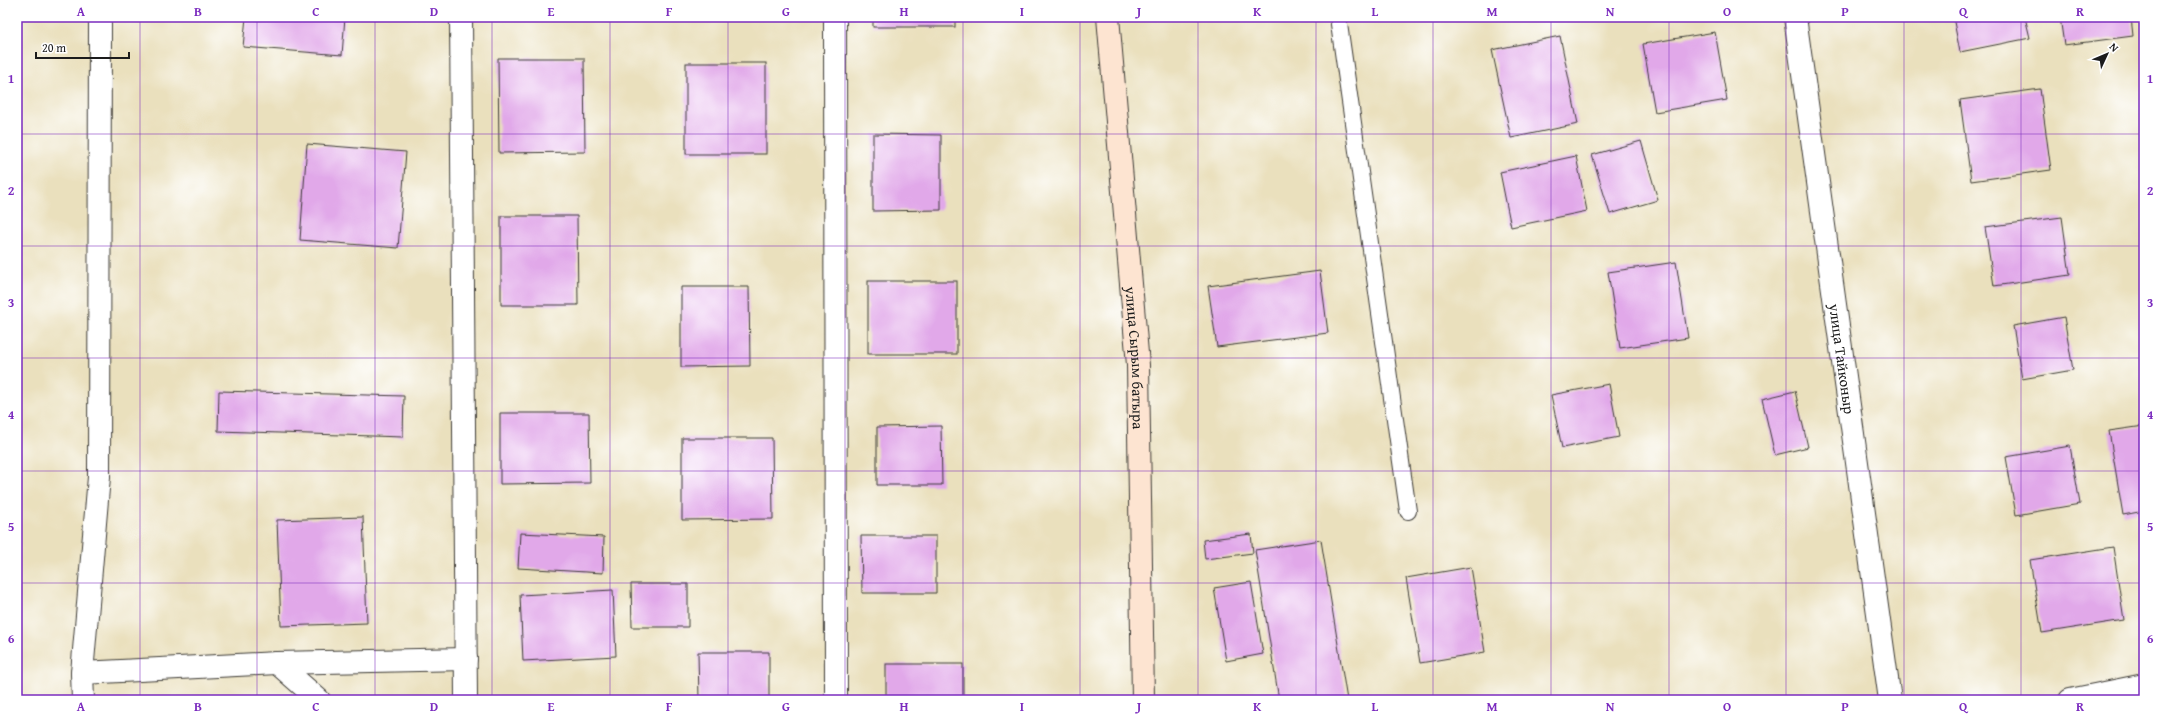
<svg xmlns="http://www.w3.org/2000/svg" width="2161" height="717" viewBox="0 0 2161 717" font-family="'Gentium Book Plus',serif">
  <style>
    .building { fill: #e1a8e9 }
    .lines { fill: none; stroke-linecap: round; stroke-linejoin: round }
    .lane-casing { stroke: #3b3934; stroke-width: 18 }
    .street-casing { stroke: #3b3934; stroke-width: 24 }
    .secondary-casing { stroke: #3b3934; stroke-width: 24 }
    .lane { stroke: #fff; stroke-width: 16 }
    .street { stroke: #fff; stroke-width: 22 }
    .secondary { stroke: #fde4d1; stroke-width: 22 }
    .grid { fill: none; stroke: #7b2cbf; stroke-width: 1; stroke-opacity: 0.55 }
    .labels { text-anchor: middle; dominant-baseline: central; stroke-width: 3; stroke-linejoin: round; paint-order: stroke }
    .street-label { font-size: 15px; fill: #1c1c1c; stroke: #fff }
    .neatline { fill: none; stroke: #7b2cbf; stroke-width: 1.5 }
    .grid-label { font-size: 13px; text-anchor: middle; font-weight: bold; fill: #7b2cbf }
  </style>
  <rect width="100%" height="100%" fill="#fff"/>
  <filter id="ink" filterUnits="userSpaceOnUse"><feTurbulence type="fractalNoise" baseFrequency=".025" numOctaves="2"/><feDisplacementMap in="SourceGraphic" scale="8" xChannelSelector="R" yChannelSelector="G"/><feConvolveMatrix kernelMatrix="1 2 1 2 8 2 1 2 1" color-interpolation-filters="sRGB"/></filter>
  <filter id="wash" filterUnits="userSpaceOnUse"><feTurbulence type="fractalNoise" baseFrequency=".012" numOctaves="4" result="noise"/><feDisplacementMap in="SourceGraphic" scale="16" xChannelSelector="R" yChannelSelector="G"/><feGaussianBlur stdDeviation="0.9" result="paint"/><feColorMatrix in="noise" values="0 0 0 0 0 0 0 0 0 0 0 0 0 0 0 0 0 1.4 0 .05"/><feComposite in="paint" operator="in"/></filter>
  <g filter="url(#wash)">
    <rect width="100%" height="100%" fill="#eae0bd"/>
    <g id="blocks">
      <g class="building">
        <polygon points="246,17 345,17 342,55 243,47"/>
        <rect x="873" y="17" width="82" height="10"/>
        <polygon points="1953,17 2025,17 2030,38 1960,52"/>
        <polygon points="2060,17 2131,17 2133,36 2064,45"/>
        <polygon points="1715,32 1727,100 1655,112 1643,44"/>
        <polygon points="1560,36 1578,124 1511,138 1492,50"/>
        <polygon points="498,58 584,58 585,152 499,153"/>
        <rect x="686" y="63" width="80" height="91"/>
        <polygon points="2040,89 2051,170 1971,181 1960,100"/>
        <polygon points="873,134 941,135 941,210 873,211"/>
        <polygon points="1641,141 1658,200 1610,214 1592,155"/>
        <polygon points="307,144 406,152 398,248 300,240"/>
        <polygon points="1576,156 1587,211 1511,227 1500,172"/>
        <polygon points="501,216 577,216 578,305 501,305"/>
        <polygon points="2062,217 2070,275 1994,286 1985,227"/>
        <polygon points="1676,262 1688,338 1620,348 1608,272"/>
        <polygon points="1320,271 1328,333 1217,347 1208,286"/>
        <rect x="868" y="281" width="89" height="73"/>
        <polygon points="681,287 749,287 750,366 681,367"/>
        <polygon points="2064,317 2073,370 2022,379 2013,326"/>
        <polygon points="1609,384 1619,437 1562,448 1551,395"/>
        <polygon points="219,391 404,396 403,437 218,431"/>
        <polygon points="1795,391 1808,447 1775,455 1762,399"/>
        <polygon points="500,413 589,413 590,483 500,484"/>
        <polygon points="941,426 942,485 877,485 877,427"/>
        <polygon points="2144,426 2144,511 2123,515 2109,431"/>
        <polygon points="682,438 772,438 773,519 682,520"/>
        <polygon points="2070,446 2080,504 2016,515 2006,457"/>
        <polygon points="363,517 367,623 281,626 277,520"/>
        <polygon points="520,533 604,537 603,573 518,568"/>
        <polygon points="1251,534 1253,553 1205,559 1203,540"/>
        <polygon points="861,536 936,536 936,593 862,593"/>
        <polygon points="1321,540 1347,700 1279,700 1255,550"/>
        <polygon points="2113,547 2124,620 2042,633 2030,560"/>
        <polygon points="1471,567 1485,652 1420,663 1406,578"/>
        <polygon points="1251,582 1263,654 1226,661 1214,588"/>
        <polygon points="631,584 688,584 688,627 632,627"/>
        <polygon points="613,590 616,656 523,661 520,595"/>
        <polygon points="698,652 769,652 769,700 699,700"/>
        <rect x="886" y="664" width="77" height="36"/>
      </g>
    </g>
  </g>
  <g filter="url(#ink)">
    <use href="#blocks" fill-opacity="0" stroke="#3b3934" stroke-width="1"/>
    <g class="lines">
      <g class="lane-casing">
        <polyline id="lane" points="1338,17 1408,511"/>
      </g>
      <g class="street-casing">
        <g id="street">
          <polyline points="461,17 466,700"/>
          <polyline points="835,17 836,700"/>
          <path id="s1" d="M1795,17l95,683"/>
          <polyline points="277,663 319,700"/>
          <polyline points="82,673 277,663 466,659"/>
          <polyline points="83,700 82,673 99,477 100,17"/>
          <polyline points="2070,700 2144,685"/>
        </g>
      </g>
      <g class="secondary-casing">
        <g id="secondary">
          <path id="s2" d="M1108,17l30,348 5,335"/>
        </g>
      </g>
      <use href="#lane" class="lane"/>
      <use href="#street" class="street"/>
      <use href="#secondary" class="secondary"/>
    </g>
  </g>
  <path class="grid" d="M140,17v683M257,17v683M375,17v683M492,17v683M610,17v683M728,17v683M845,17v683M963,17v683M1080,17v683M1198,17v683M1316,17v683M1433,17v683M1551,17v683M1669,17v683M1786,17v683M1904,17v683M2021,17v683M17,134h2127M17,246h2127M17,358h2127M17,471h2127M17,583h2127"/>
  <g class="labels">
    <g class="street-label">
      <text stroke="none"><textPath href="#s2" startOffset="342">улица Сырым батыра</textPath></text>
      <text stroke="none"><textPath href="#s1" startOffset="345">улица Тайконыр</textPath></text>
    </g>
  </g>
  <rect width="2161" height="717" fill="none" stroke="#fff" stroke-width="44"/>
  <g transform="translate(2107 54) rotate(46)" stroke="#ffffff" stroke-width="3" paint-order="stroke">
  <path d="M0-3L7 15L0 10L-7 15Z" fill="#1c1c1c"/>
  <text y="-6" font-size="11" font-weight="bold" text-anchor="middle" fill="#1c1c1c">N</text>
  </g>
  <path d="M36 52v6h93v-6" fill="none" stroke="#1c1c1c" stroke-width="2"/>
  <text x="42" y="52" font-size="12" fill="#1c1c1c" stroke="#ffffff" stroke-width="3" paint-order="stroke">20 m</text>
  <rect x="22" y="22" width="2117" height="673" class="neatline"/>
  <g class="grid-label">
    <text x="81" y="16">A</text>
    <text x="198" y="16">B</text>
    <text x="316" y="16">C</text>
    <text x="434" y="16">D</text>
    <text x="551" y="16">E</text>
    <text x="669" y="16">F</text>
    <text x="786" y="16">G</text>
    <text x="904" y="16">H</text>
    <text x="1022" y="16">I</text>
    <text x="1139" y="16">J</text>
    <text x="1257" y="16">K</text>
    <text x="1375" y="16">L</text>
    <text x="1492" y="16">M</text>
    <text x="1610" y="16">N</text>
    <text x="1727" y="16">O</text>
    <text x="1845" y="16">P</text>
    <text x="1963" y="16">Q</text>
    <text x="2080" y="16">R</text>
    <text x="11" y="83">1</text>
    <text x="2150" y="83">1</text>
    <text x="11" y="195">2</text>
    <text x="2150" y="195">2</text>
    <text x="11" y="307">3</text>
    <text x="2150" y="307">3</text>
    <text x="11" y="419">4</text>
    <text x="2150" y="419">4</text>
    <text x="11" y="531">5</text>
    <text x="2150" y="531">5</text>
    <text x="11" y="643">6</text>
    <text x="2150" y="643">6</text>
    <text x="81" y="711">A</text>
    <text x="198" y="711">B</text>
    <text x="316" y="711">C</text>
    <text x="434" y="711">D</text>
    <text x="551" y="711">E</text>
    <text x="669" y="711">F</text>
    <text x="786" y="711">G</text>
    <text x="904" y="711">H</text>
    <text x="1022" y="711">I</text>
    <text x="1139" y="711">J</text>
    <text x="1257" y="711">K</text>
    <text x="1375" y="711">L</text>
    <text x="1492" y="711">M</text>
    <text x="1610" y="711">N</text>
    <text x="1727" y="711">O</text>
    <text x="1845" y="711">P</text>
    <text x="1963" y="711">Q</text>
    <text x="2080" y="711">R</text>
  </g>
</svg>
